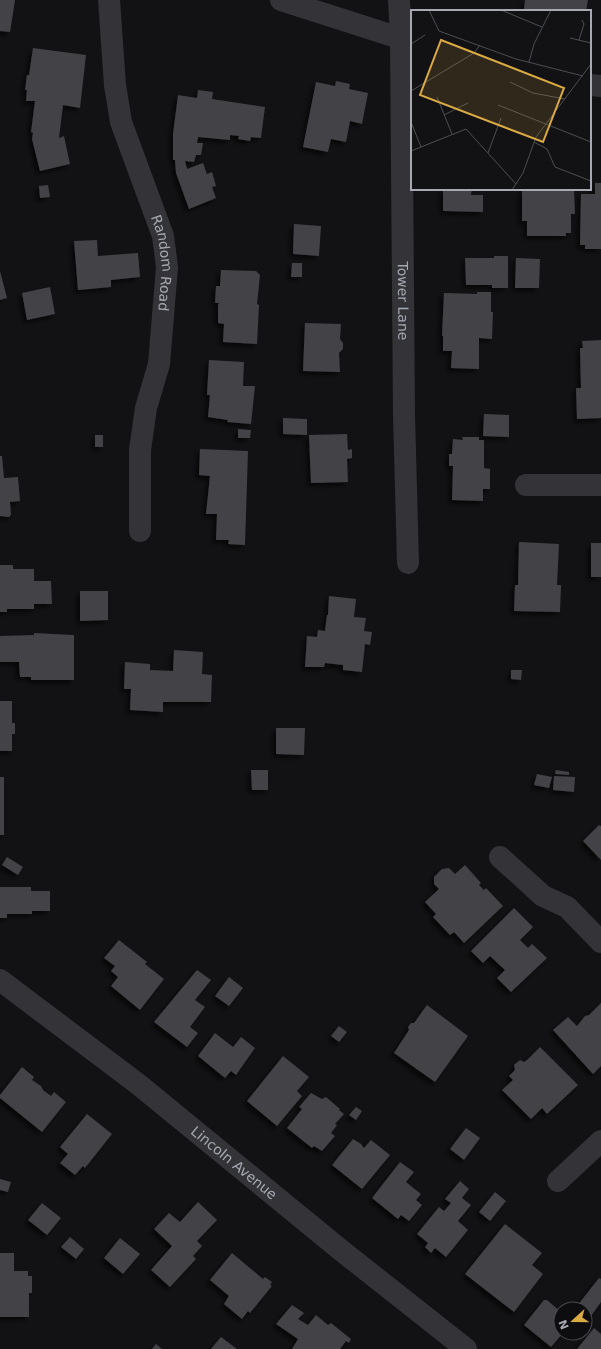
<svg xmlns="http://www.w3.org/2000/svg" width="601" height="1349" viewBox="0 0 601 1349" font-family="'DejaVu Sans',sans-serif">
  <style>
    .building { fill: #424246; filter: url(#shadow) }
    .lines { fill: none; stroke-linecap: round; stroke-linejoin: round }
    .minor { stroke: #343438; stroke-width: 22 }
    .labels { text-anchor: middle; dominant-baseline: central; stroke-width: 3; stroke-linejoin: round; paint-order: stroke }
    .street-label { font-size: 14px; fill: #a6a9b2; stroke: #0d0d0f }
    .inset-road { fill: none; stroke: #4d4e53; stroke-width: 1 }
    .view { fill: #daaa44; fill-opacity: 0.15; stroke: #daaa44; stroke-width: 2 }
    .inset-edge { fill: none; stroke: #a6a9b2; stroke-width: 2 }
  </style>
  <defs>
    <filter id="shadow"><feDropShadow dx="-3.5" dy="3.5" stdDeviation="2" flood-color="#0009"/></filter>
  </defs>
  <rect width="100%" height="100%" fill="#121214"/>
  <g class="building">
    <polygon points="0,0 15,0 10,32 0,31"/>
    <polygon points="525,0 588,0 586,11 533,11 524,9"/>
    <polygon points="33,48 86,55 80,108 63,105 59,138 64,136 70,164 40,171 32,139 33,133 31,132 35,101 26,101 27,90 25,90 27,75 29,75"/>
    <polygon points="336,81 350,84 349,89 368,93 362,124 350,121 346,142 331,139 328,152 303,147 316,82 335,86"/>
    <polygon points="198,90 213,92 212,99 265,107 261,138 251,137 250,141 238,139 239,136 230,135 230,140 198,137 197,143 203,143 201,155 196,155 194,162 185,161 187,169 203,163 207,174 212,172 216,186 212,187 216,198 189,209 176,173 175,160 173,160 173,134 178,95 197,98"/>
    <polygon points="595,183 601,183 601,249 585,249 585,245 580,245 581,194 595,194"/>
    <polygon points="48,185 50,197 40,198 39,186"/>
    <polygon points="443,189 472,189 471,195 483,195 483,212 443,211"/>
    <polygon points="522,189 574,189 575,214 571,214 571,233 566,233 566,236 527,236 527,221 522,221"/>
    <polygon points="294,224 321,226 319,256 293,254"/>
    <polygon points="97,240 98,256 138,253 140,277 111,280 111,287 78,290 74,241"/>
    <polygon points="494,256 508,256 508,288 492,288 492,285 466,285 465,258 494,258"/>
    <polygon points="516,258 540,259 539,288 515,288"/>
    <polygon points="292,263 302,263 302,277 291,277"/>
    <polygon points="221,270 256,271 260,275 257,304 259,305 257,344 223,342 224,324 218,323 218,305 219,303 215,303 216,286 220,286"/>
    <polygon points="0,271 7,298 0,300"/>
    <polygon points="50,287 55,314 27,320 22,293"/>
    <polygon points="477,292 491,292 491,312 493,312 492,339 479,338 479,369 451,368 452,351 443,351 443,336 442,336 444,293 477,294"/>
    <polygon points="305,323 341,324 340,339 343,343 343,349 339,353 340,372 303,371"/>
    <polygon points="601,340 601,418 577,419 576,388 581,388 580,348 583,348 582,341"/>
    <polygon points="209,360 244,362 243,386 255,386 251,424 227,422 228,420 208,417 210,395 207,395"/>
    <polygon points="484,414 509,415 509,437 483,436"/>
    <polygon points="283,418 307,419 307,435 283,434"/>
    <polygon points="238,429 251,430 250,438 238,438"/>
    <polygon points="347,434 348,450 352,449 352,458 347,459 348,482 311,483 309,435"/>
    <rect x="95" y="435" width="8" height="12"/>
    <polygon points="462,437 479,437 479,440 484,440 484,468 490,469 490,489 483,489 483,501 452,500 453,466 449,466 449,454 452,454 453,439 463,440"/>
    <polygon points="200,449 248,451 245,545 228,544 229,540 216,540 217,514 206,514 210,476 199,475"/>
    <polygon points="0,456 2,456 4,478 18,477 20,501 10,502 11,515 9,517 0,516"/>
    <polygon points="519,542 559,544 557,585 561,585 560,612 514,611 515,585 518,585"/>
    <rect x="591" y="543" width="10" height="34"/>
    <polygon points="0,565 13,565 13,569 34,569 34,581 51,581 52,604 34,604 34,609 7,609 7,612 0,612"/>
    <polygon points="80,591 108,591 108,620 80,621"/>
    <polygon points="329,596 356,599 354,617 366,618 364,631 372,632 370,645 365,644 362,672 343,670 343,665 325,663 324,667 305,667 307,636 317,637 318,630 325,631 327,615 328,615"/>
    <polygon points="34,633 74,635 74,680 31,680 31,677 20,677 19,662 0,662 0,636 34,635"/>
    <polygon points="174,650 203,652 202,674 212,675 211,702 163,702 163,712 130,710 131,689 124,689 125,662 150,664 150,670 173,671"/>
    <polygon points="511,670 522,670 521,680 511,679"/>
    <polygon points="0,701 12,701 12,723 15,723 15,734 12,734 12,751 0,751"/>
    <polygon points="276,728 305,728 304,755 276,754"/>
    <polygon points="251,770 268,770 268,790 252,790"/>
    <polygon points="556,770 569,772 569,775 555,774"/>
    <polygon points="537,774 552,777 549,788 534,785"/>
    <polygon points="554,776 575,777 574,792 553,790"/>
    <rect x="0" y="777" width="4" height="58"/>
    <polygon points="599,825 601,826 601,860 583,841"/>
    <polygon points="7,857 23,867 18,875 2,865"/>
    <polygon points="465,865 481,883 479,885 484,890 486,888 503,906 464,943 454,932 450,935 433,917 436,914 425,902 439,889 434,884 434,877 442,869 449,868 455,874"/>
    <polygon points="0,887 31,887 31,891 50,891 50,911 32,911 32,914 7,914 7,918 0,918"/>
    <polygon points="514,908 533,927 520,940 528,948 532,944 547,958 511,992 497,978 505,970 490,956 483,963 471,951"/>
    <polygon points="119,940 147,962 145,964 164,979 140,1010 111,986 118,977 111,971 115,966 104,958"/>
    <polygon points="197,970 211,980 195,1000 205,1007 190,1027 198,1033 187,1047 154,1022"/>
    <polygon points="229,977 243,988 229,1006 215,996"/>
    <polygon points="601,1003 601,1066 593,1074 553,1030 568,1017 577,1026 585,1016 589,1015"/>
    <polygon points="427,1005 468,1036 435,1082 394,1053 409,1030 408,1027 411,1023 414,1023"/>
    <polygon points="339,1026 347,1032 339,1042 331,1036"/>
    <polygon points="215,1033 233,1047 241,1037 255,1048 236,1075 231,1071 225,1078 198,1056"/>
    <polygon points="540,1047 578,1085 547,1114 542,1108 531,1119 502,1090 513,1080 509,1076 515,1070 514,1065 520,1060 524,1062 527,1060"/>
    <polygon points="283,1056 309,1077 297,1091 302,1096 277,1126 247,1101"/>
    <polygon points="22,1067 34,1077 32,1080 41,1086 43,1090 51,1096 54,1092 66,1102 42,1132 0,1098 0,1095"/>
    <polygon points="311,1093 322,1099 326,1097 340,1109 339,1110 344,1114 335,1124 337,1125 331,1133 335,1136 322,1151 314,1146 312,1148 287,1128 302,1109 299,1107"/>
    <polygon points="356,1107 362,1111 356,1120 349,1115"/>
    <polygon points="87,1114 112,1134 85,1168 83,1166 75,1175 60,1163 68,1154 60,1147"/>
    <polygon points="466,1128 480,1138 464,1160 450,1149"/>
    <polygon points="353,1139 361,1144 364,1148 371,1140 390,1155 362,1189 332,1165"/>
    <polygon points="400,1162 414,1172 406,1182 421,1194 416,1200 422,1205 409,1221 401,1215 398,1219 372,1198"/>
    <polygon points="0,1179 11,1182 8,1192 0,1190"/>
    <polygon points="460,1181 469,1189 462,1198 471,1205 458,1221 468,1230 446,1257 435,1248 431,1253 425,1247 428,1243 417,1234 439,1207 444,1211 451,1203 445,1199"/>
    <polygon points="495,1192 506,1201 490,1221 479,1212"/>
    <polygon points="198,1202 217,1220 197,1241 202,1246 193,1256 196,1259 170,1287 151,1270 172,1246 154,1229 169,1213 180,1222"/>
    <polygon points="42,1203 61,1218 47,1235 28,1220"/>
    <polygon points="505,1224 542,1253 532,1265 543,1274 514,1312 465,1274"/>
    <polygon points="70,1237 84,1249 76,1259 61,1247"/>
    <polygon points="120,1238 140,1254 123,1274 104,1258"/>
    <polygon points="0,1253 14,1253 14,1271 28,1271 28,1276 32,1276 32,1293 29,1293 29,1317 0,1317"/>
    <polygon points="232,1253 263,1279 265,1277 272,1282 270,1285 272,1286 250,1313 248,1311 242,1319 224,1304 229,1296 210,1280"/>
    <polygon points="599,1278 601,1279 601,1302 591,1316 585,1312 585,1309 577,1306"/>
    <polygon points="544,1300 547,1300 561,1312 561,1333 563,1333 551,1347 524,1325"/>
    <polygon points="292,1305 304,1313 298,1319 308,1325 316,1315 328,1325 331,1323 351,1339 349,1343 346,1341 340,1349 292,1349 298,1339 276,1324"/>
    <polygon points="594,1328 601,1334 601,1349 577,1349"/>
    <polygon points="221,1337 237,1349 211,1349"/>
    <polygon points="156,1344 162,1349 152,1349"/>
  </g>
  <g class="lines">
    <g class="minor">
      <path id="s1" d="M109,0l6,85 6,37 42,114 4,31 -8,97 -13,44 -6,42v81"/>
      <polyline points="281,0 412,42"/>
      <path id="s2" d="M399,0l2,39 3,376 4,148"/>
      <polyline points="590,85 601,86"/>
      <polyline points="526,485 601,485"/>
      <polyline points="500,857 543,896 567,907 601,942"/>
      <path id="s3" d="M0,980l138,104 204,167 124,98"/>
      <polyline points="558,1181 601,1141"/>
    </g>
  </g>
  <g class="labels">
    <g class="street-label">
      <text stroke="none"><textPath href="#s1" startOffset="271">Random Road</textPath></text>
      <text stroke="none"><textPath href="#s2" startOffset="301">Tower Lane</textPath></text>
      <text stroke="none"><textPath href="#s3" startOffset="297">Lincoln Avenue</textPath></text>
    </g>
  </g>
  <g transform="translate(411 10)">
    <rect width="180" height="180" fill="#121214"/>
    <path class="inset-road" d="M18,0l10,21 77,28 67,17M90,0l41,17M159,28l21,5M168,30l5,-16 -2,-4M0,34l14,-9M118,52l5,-18 17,-34M99,72l23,11 32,6M0,81l63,-38 6,-8M26,87l15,37M87,95l93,37M33,105l24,-12M0,112l10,25M123,132l13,7 8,18 36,14M0,141l55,-22 50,55M77,143l13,-35M101,180l11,-17 13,-36 55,-73"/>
    <path class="view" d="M30,30l123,48 -21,54 -123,-47z"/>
    <rect width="180" height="180" class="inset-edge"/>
  </g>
  <g transform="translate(573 1321) rotate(249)"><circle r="19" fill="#0d0d0f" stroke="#4a4b50"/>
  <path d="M0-3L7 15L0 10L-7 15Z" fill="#daaa44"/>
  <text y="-6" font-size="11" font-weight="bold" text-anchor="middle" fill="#a6a9b2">N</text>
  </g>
</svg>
